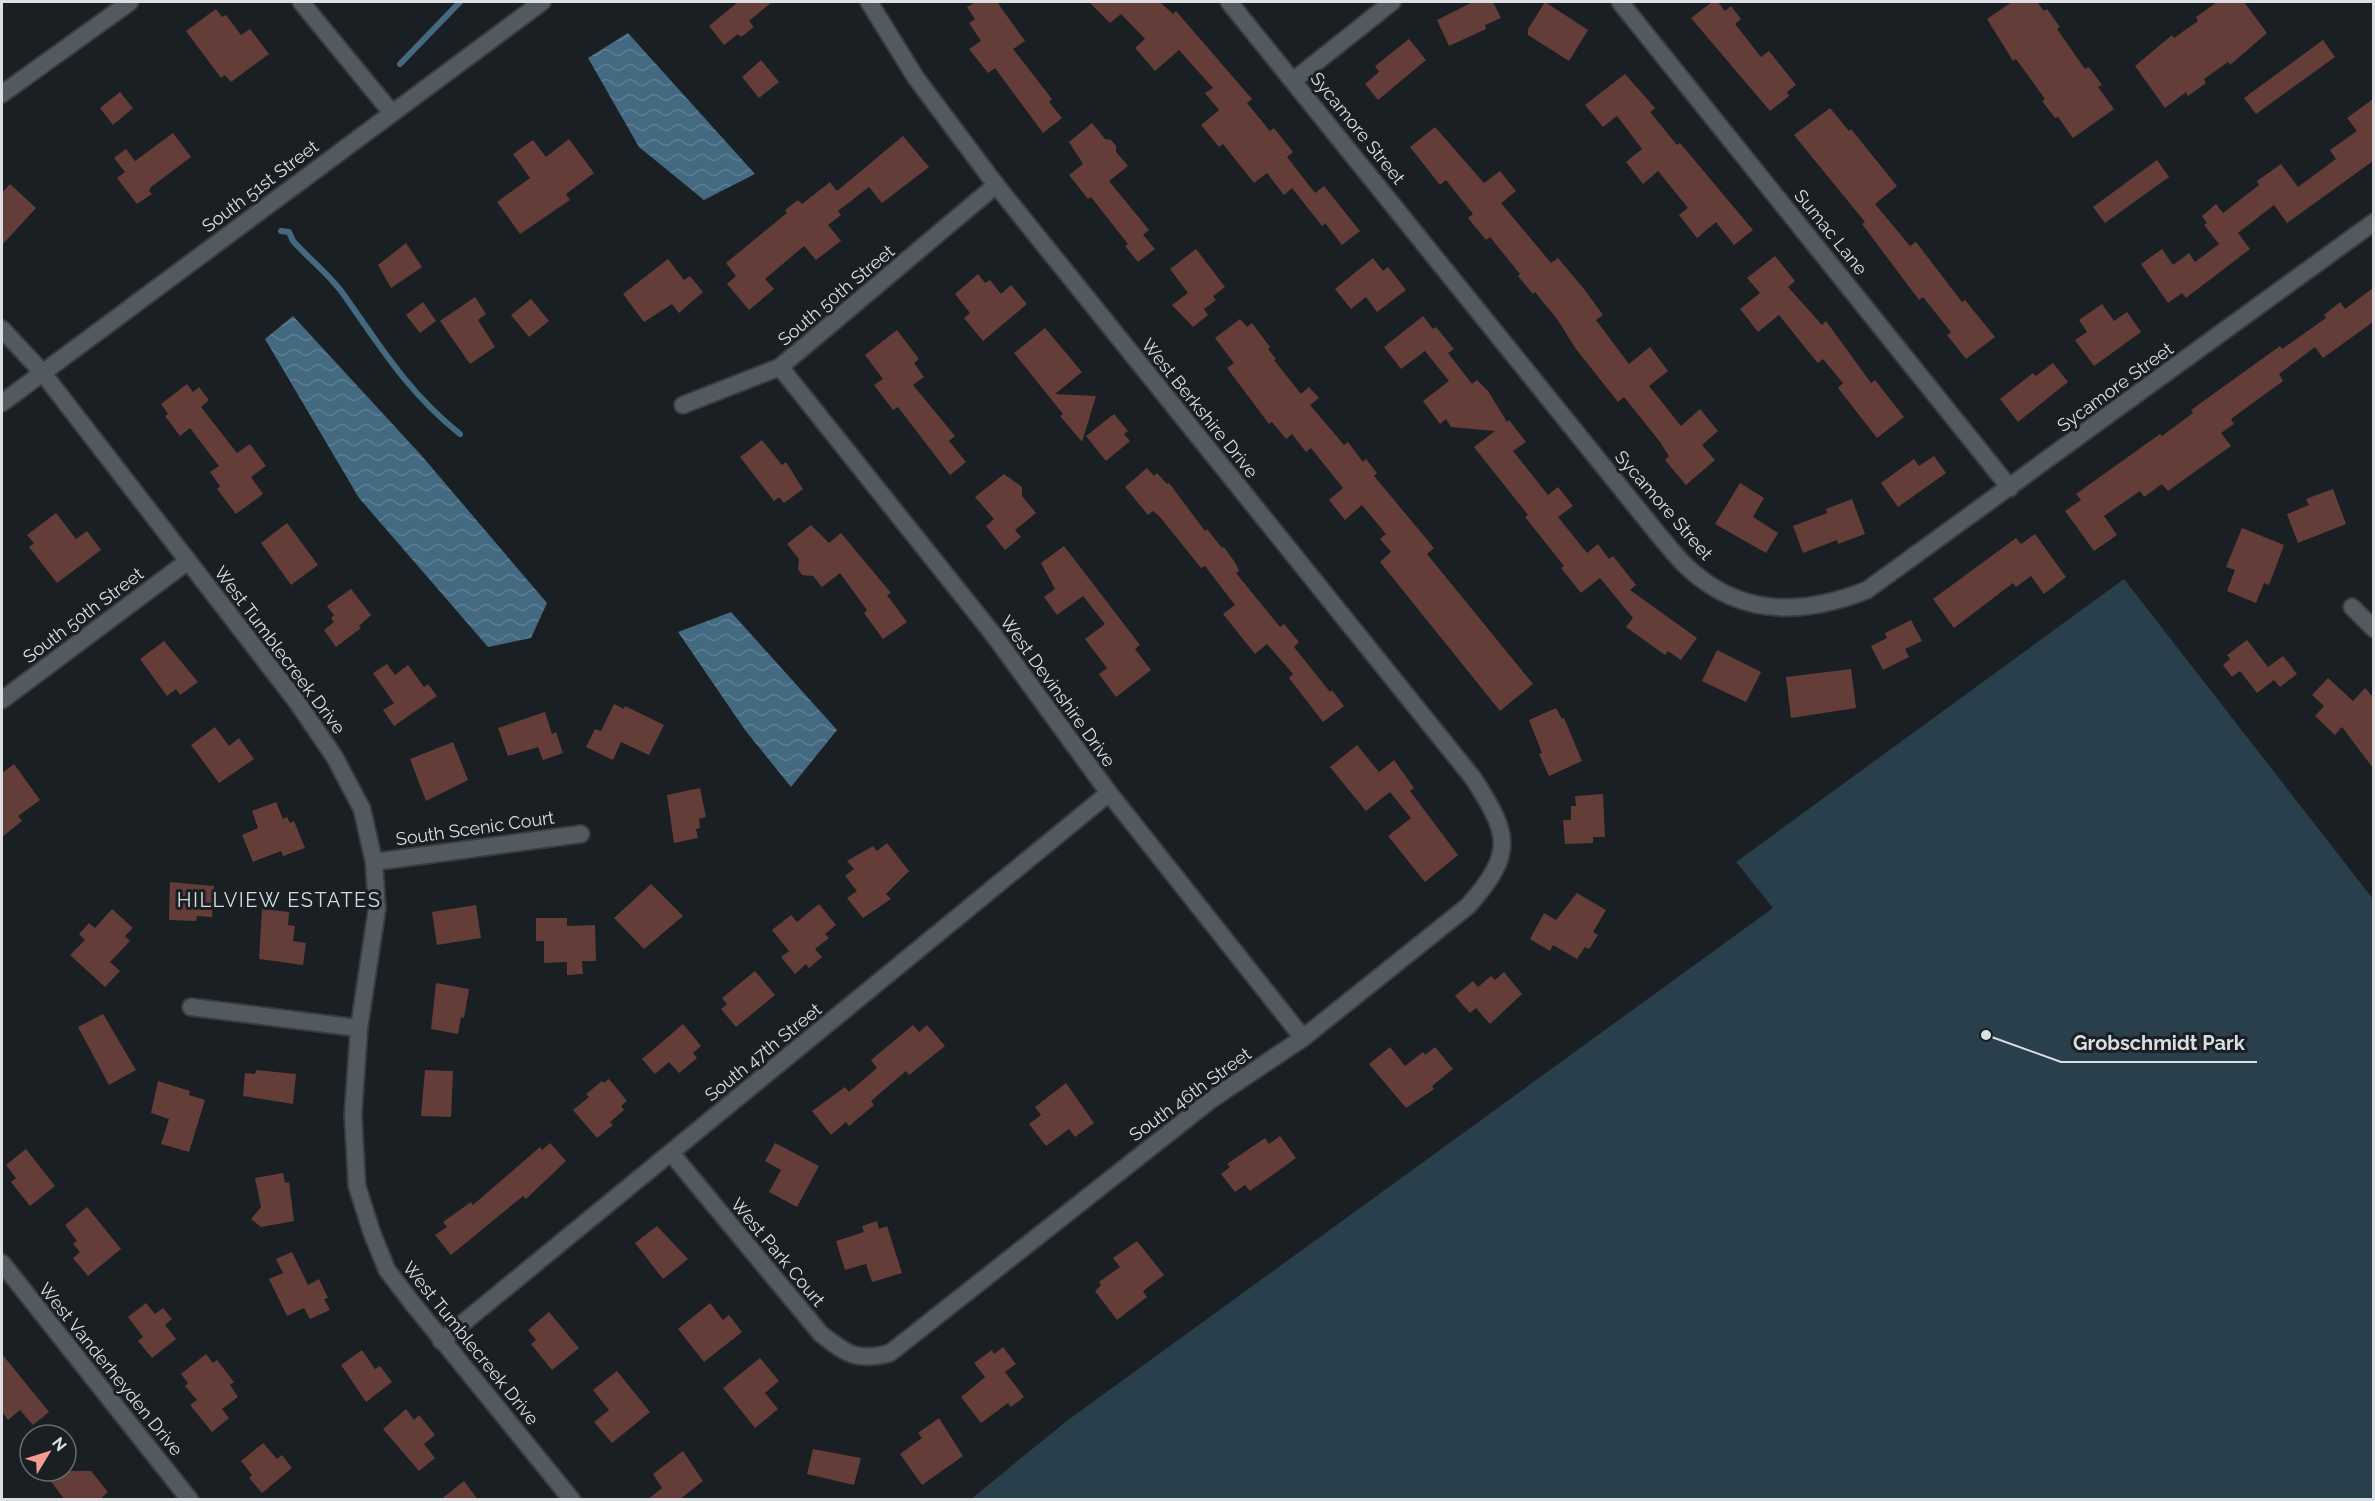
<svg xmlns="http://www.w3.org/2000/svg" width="2375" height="1501" viewBox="0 0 2375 1501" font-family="Raleway,sans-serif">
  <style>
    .park { fill: #2a3f4c }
    .water { fill: url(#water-waves) }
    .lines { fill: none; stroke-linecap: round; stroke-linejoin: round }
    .stream { stroke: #436a80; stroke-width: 6 }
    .building { fill: #643d38 }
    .minor-casing { stroke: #383c3f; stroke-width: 20 }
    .tertiary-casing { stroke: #383c3f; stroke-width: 20 }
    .minor { stroke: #535a5f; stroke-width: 16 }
    .tertiary { stroke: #535a5f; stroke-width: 16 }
    .labels { text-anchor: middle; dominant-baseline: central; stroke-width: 6; stroke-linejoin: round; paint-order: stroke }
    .street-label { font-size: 18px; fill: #dbdfe2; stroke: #191f23 }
    .neighbourhood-label { font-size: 20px; letter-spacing: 1.5px; fill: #d4dde2; stroke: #191f23 }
    .leader { fill: none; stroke: #dbdfe2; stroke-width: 2 }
    .callout-dot { fill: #dbdfe2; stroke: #191f23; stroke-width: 2 }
    .callout-label { font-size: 20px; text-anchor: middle; font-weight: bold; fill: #dbdfe2; stroke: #191f23; stroke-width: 6; stroke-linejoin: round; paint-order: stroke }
  </style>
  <defs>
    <pattern id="water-waves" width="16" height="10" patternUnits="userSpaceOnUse" patternTransform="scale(1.5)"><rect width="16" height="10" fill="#436a80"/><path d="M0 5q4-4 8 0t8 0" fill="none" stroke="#5e7f92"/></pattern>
  </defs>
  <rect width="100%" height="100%" fill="#191f23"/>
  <polygon class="park" points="2124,579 2373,899 2373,1499 971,1499 1068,1420 1773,908 1736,862"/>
  <g class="water">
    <polygon points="628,33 755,174 704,200 639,147 588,58"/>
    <polygon points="293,316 421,455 547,603 531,638 488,647 359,498 265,339"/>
    <polygon points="731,612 837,730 791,787 745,730 678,632"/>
  </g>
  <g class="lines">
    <g class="stream">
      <polyline points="400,64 460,2"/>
      <path d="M281,231l8,1 4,9c17,19 37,34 51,54 38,54 64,97 116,139"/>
    </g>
  </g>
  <g class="building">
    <polygon points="738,2 772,2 749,21 754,27 741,37 738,34 724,45 709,26"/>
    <polygon points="976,2 997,2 1025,41 1013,49 1052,99 1049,102 1062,118 1043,133 995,68 988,73 969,49 981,41 969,23 975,19 967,7"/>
    <polygon points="1089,2 1160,2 1173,14 1176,11 1252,99 1247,103 1270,131 1274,128 1293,152 1287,157 1315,193 1324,186 1360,231 1342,245 1325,223 1322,226 1292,188 1284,195 1267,173 1254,183 1223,144 1219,147 1201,125 1219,110 1205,93 1213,88 1179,50 1155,71 1135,48 1145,39 1121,14 1110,23"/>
    <polygon points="1473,2 1493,2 1501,18 1485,25 1486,29 1449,46 1437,20"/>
    <polygon points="1545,2 1588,30 1569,61 1528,35 1528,29"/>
    <polygon points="1712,2 1718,2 1725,11 1731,6 1741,19 1735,24 1761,57 1769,51 1796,85 1787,92 1789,96 1770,111 1691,18"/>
    <polygon points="2012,2 2037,2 2044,11 2047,9 2060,27 2057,29 2085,69 2089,67 2102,85 2098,87 2114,109 2073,138 2058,117 2055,118 2042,101 2045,99 2016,59 2013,61 1987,19"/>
    <polygon points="2217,2 2244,2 2267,33 2230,65 2228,62 2204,79 2206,83 2188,96 2186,92 2165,108 2135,66 2172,35 2174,38 2198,21 2196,17"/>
    <polygon points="216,9 222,17 226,15 241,35 250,29 269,54 231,82 225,75 221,78 186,31"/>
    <polygon points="1409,39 1426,60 1378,100 1365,84 1379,72 1375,66"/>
    <polygon points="2323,40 2335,57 2256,114 2244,98"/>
    <polygon points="761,60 779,82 759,98 742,77"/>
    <polygon points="1625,74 1655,108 1650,112 1677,145 1680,143 1753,230 1734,245 1716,222 1697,238 1679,215 1688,208 1658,171 1643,184 1626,162 1642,149 1617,116 1603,127 1585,105"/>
    <polygon points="120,92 133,108 113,125 100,108"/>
    <polygon points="2373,99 2373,161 2287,223 2274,205 2238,233 2250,249 2186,298 2182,293 2168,303 2141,264 2162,249 2173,265 2189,253 2195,262 2219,244 2204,225 2207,223 2202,216 2216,204 2223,213 2259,185 2257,181 2281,164 2298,187 2336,159 2330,150 2357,131 2347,118"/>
    <polygon points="1830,108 1849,131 1851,129 1897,186 1875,204 1910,246 1916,242 1962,302 1965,300 1995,337 1966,359 1947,335 1951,332 1923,297 1919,300 1862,224 1865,222 1794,135"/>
    <polygon points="1092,123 1105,139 1111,140 1116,146 1116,152 1128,166 1109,181 1149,230 1143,235 1155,249 1138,262 1125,246 1128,244 1091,197 1088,199 1069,175 1083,164 1069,142"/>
    <polygon points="1435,127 1484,183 1500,171 1516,191 1501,203 1551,263 1558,258 1584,289 1603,315 1596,320 1629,364 1650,347 1668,371 1649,386 1681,426 1700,409 1718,431 1702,445 1715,460 1686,485 1665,460 1669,456 1660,442 1624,397 1618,402 1576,349 1557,319 1535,292 1533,294 1518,276 1520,274 1490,237 1486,240 1468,218 1473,214 1446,180 1440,185 1410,147"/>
    <polygon points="173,133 191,157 151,187 149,191 152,194 137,204 117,178 125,172 114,158 126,149 135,161"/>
    <polygon points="903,136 929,167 882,203 869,187 838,211 841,215 828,225 841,241 816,260 804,246 765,279 774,289 749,310 727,284 736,276 726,263 787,213 785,210 798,200 802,204 830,182 837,191"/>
    <polygon points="569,139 594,173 566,194 570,200 520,234 497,202 530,178 513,154 533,140 546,157"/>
    <polygon points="2157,160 2169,177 2105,223 2093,207"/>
    <polygon points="10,184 36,208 2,245 2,193"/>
    <polygon points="406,243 422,267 391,288 378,265"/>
    <polygon points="1196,249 1225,287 1213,296 1216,300 1204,309 1208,315 1193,327 1172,305 1188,293 1170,269"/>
    <polygon points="1775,256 1795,281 1788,287 1822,325 1826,321 1871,383 1875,380 1904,417 1877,438 1838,388 1843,383 1823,359 1818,363 1816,361 1779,315 1758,332 1740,309 1760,293 1747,278"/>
    <polygon points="1373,258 1383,271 1388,267 1406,290 1377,312 1366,297 1351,309 1335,289"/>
    <polygon points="668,259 684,280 690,276 703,292 679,313 672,304 644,322 623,294"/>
    <polygon points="978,274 985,283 990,280 1001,294 1011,285 1027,304 983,341 964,318 970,313 955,294"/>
    <polygon points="2373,288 2373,322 2323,358 2315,347 2279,374 2283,381 2231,419 2234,424 2221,433 2231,446 2207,463 2168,491 2162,484 2144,497 2140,491 2104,516 2117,535 2094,551 2065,511 2081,500 2076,494 2160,434 2162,436 2193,413 2191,410 2280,346 2282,349 2326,318 2324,315 2340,302 2345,309"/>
    <polygon points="475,297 486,314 478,320 495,347 470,364 440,321"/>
    <polygon points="531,299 549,321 529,337 511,315"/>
    <polygon points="423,302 436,321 420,333 406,315"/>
    <polygon points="2102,304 2114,321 2127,312 2141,332 2094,366 2075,340 2087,332 2079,320"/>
    <polygon points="1423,316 1433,329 1436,327 1454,349 1448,353 1472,384 1477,380 1488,391 1507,422 1509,420 1526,442 1513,451 1548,495 1558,487 1573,506 1558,517 1587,553 1598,544 1609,559 1613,556 1636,585 1630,590 1697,638 1681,660 1668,651 1665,655 1626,627 1633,618 1600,578 1581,593 1561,568 1564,566 1525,517 1528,515 1474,447 1495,431 1451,427 1446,419 1440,424 1423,401 1449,381 1425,351 1401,369 1384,347"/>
    <polygon points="1240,319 1247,327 1252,323 1270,347 1268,349 1276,359 1274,360 1301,394 1309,387 1319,398 1310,405 1344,445 1348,442 1363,462 1366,459 1377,473 1374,476 1434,548 1427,554 1533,684 1500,711 1380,562 1391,552 1380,539 1386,534 1362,505 1345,520 1329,500 1343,488 1311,448 1306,452 1292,434 1286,439 1272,422 1269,424 1227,368 1234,363 1215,338"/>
    <polygon points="1045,328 1082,372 1055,394 1096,396 1082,442 1060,416 1063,414 1014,353"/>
    <polygon points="897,330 919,359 914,363 924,377 913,385 955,436 949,441 966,462 950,475 898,407 893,410 874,385 883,379 865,355"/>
    <polygon points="2053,363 2068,382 2018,422 2000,399 2033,373 2036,376"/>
    <polygon points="187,384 193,392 199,387 209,400 201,407 237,453 250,444 266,466 251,477 263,494 236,514 217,489 220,486 210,472 219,466 190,428 180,436 165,416 168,414 161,404"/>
    <polygon points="1114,414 1128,431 1124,434 1130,441 1106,461 1086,436"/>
    <polygon points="762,440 782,465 786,462 803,489 784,503 779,497 774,501 740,457"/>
    <polygon points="1934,456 1946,473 1898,507 1881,483 1914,459 1919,466"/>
    <polygon points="1147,468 1154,476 1157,473 1167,484 1169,483 1205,531 1207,529 1222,548 1224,547 1236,564 1239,571 1236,573 1280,627 1284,624 1299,642 1294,647 1330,692 1332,690 1344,706 1323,722 1289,678 1293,674 1267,644 1255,654 1223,614 1235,605 1205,566 1201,568 1160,517 1153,511 1148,515 1125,487"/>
    <polygon points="1004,474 1022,487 1022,496 1036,513 1015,530 1021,537 1005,550 986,526 994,519 975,497"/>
    <polygon points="1740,483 1764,498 1753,517 1778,533 1766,553 1715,524"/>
    <polygon points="2333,489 2346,524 2298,543 2287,514 2309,505 2306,499"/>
    <polygon points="1852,499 1865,534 1838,544 1837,540 1803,553 1793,526 1827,513 1826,509"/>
    <polygon points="56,513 76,539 87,531 101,550 57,583 29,547 34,543 27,535"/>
    <polygon points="287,523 318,565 291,585 261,543"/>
    <polygon points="811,525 829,543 841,533 891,593 887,595 907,622 883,639 864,613 867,610 840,573 822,587 813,576 802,575 798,569 799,559 787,544"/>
    <polygon points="2242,528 2284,545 2269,585 2264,583 2256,603 2227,591 2235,570 2226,567"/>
    <polygon points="2035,534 2066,577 2044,594 2031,576 2016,587 2013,583 1954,628 1933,599 2016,538 2021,544"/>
    <polygon points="1064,546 1140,645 1135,649 1151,670 1116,697 1099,674 1107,668 1085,639 1105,624 1083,596 1057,615 1044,597 1055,589 1041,563"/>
    <polygon points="351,589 371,615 359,626 361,628 336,647 324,630 334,622 331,618 334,615 327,606"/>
    <polygon points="1911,620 1922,641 1905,649 1909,657 1883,670 1871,646 1887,638 1885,633"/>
    <polygon points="2247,640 2268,667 2283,656 2297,674 2280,687 2274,680 2257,693 2240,671 2232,677 2223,665 2230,659 2227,655"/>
    <polygon points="164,641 198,682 180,695 176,689 167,696 140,659"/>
    <polygon points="1717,650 1761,672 1746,702 1702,681"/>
    <polygon points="387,664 395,675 408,665 424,687 428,684 437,696 394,726 383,710 394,703 373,673"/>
    <polygon points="1851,669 1856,708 1791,718 1786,677"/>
    <polygon points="2328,678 2353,701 2365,688 2373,697 2373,768 2342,727 2335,735 2315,716 2324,706 2312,695"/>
    <polygon points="614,704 624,709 625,706 664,725 649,755 621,742 613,760 586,747 595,729 601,731"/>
    <polygon points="1556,708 1562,719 1564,718 1582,761 1549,776 1539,754 1542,753 1529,720"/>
    <polygon points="545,712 552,734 556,732 563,753 543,760 538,747 508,756 498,728"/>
    <polygon points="215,727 229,746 239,738 254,759 219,783 191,745"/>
    <polygon points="453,742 468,780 426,801 410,759"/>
    <polygon points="1357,745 1379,772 1394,760 1414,788 1410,791 1458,855 1425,882 1388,836 1411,818 1390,792 1366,811 1330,767"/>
    <polygon points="14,764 40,800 18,816 22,821 2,837 2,773"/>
    <polygon points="700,788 706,817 699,819 700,828 696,829 698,838 674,843 667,795"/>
    <polygon points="1603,794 1605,837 1593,837 1593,843 1565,844 1563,820 1571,820 1571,806 1576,806 1575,796"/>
    <polygon points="276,802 283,819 287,817 290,823 294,821 305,848 283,856 281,851 253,862 242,835 258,828 252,811"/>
    <polygon points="887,843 909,871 886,894 891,899 863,918 847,898 857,891 845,876 854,869 847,861 873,846 877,851"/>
    <polygon points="170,882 214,886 212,917 197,916 196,921 169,920"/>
    <polygon points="651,884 683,916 644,949 614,918"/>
    <polygon points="1577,893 1606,910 1593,932 1598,935 1589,949 1585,947 1577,959 1553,945 1550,951 1530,939 1544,913 1556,920"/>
    <polygon points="819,904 836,925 825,934 829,938 815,949 822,957 809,968 806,964 795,974 781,957 789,951 772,930 791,915 797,922"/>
    <polygon points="476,905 481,938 437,945 432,912"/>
    <polygon points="112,909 133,928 125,936 130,941 110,962 120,971 105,987 70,955 85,940 79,934 89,923 95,928"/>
    <polygon points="262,909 289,912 288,925 295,926 293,941 306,943 303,965 259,959"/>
    <polygon points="536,918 567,918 567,926 595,925 596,961 582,961 583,974 567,975 567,962 544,963 544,941 536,941"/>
    <polygon points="755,971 775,995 736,1027 721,1009 727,1004 722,998"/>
    <polygon points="1504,972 1522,994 1490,1024 1476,1008 1470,1013 1455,996 1473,981 1478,987 1491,976 1495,980"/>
    <polygon points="436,983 469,989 464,1018 461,1017 458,1034 431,1029"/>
    <polygon points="103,1014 136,1070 109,1085 78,1027"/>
    <polygon points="683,1024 701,1046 693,1053 697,1058 679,1073 669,1062 655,1074 642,1059"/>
    <polygon points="913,1025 919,1032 927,1025 945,1046 909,1075 906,1071 871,1101 874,1105 849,1126 846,1122 831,1135 812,1111 845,1087 849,1092 877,1068 871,1060"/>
    <polygon points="1390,1047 1405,1066 1423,1052 1425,1055 1435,1047 1453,1069 1432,1086 1434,1089 1406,1108 1369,1064"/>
    <polygon points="256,1070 296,1074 293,1104 243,1096 245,1073 255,1074"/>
    <polygon points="425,1070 453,1071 451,1117 421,1116"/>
    <polygon points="609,1079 627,1101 621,1106 624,1110 610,1122 613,1125 597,1138 573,1110 589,1097 586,1094 602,1081 604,1083"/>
    <polygon points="158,1081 190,1091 189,1095 205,1100 189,1152 161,1144 169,1119 151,1113"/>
    <polygon points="1066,1083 1094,1123 1075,1137 1069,1129 1046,1146 1029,1124 1041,1115 1035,1107"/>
    <polygon points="1280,1136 1296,1158 1250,1191 1245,1185 1235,1192 1221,1174 1230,1167 1227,1164 1265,1138 1269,1144"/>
    <polygon points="550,1143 566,1161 526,1199 523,1196 451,1255 435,1235 447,1227 443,1222 471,1202 473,1205 540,1147 542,1150"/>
    <polygon points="775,1143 819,1166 797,1207 769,1192 781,1170 765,1161"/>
    <polygon points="26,1149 55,1186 30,1206 11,1182 16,1178 6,1165"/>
    <polygon points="283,1173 285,1183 289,1182 294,1221 261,1227 251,1219 261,1207 255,1178"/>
    <polygon points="87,1207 121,1249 88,1276 73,1258 80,1252 73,1244 77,1241 65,1225"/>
    <polygon points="877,1221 879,1229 887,1226 902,1273 872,1282 866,1264 845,1270 836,1241 864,1232 862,1226"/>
    <polygon points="657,1226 688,1259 663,1279 635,1243"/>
    <polygon points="1137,1241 1164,1275 1143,1291 1147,1297 1117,1320 1095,1291 1101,1285 1099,1282 1120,1267 1113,1258"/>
    <polygon points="292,1252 308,1285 319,1279 328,1298 324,1299 330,1310 310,1319 304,1308 287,1316 269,1279 283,1273 276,1259"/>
    <polygon points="146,1303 155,1314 163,1308 172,1319 165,1325 176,1339 152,1358 138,1341 143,1337 128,1317"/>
    <polygon points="710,1303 723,1320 729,1315 742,1332 704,1362 678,1329"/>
    <polygon points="549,1312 579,1348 552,1370 531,1344 536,1340 528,1330"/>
    <polygon points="1003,1347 1016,1364 1005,1372 1024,1397 1011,1407 1008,1403 981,1423 961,1397 985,1377 974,1363 992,1350 994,1354"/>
    <polygon points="362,1350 375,1369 380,1366 392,1382 366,1402 341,1365"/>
    <polygon points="2,1354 49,1412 33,1425 20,1410 8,1420 2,1412"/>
    <polygon points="206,1354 213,1363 217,1360 234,1382 230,1385 238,1397 222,1409 229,1418 212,1432 190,1405 197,1400 185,1386 188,1383 181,1374"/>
    <polygon points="760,1358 779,1381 765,1393 778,1409 755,1428 723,1388"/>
    <polygon points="617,1371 650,1412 612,1443 594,1422 609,1410 593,1390"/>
    <polygon points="406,1409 414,1420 419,1415 435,1435 424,1444 435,1458 419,1471 383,1429"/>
    <polygon points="939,1418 963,1456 922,1485 900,1454 922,1438 918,1433"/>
    <polygon points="263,1443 277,1459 282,1455 292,1468 262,1493 249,1478 252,1475 241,1461"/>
    <polygon points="813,1449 861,1458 854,1485 807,1474"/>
    <polygon points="683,1451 703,1481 679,1500 647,1500 662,1488 653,1474"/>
    <polygon points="43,1471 91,1471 108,1492 99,1500 65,1500"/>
    <polygon points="464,1481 478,1500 440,1500"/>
  </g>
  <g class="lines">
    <g class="minor-casing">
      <g id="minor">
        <polyline points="301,2 391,112"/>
        <path d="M1229,2l429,532c9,11 18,22 28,32 53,51 116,50 181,24l507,-368"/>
        <polyline points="1620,2 2010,488"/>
        <polyline points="1294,80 1392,2"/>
        <polyline points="2,94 130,2"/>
        <polyline points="2,329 42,372 297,702 334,756 362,809 374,862 377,909 359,1028 353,1114 357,1186 372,1233 387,1270 413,1304 572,1500"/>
        <polyline points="780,367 993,634 1109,793 1303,1038"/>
        <polyline points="683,405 780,367 996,185"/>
        <polyline points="2352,607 2374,629"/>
        <polyline points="2,700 188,561"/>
        <polyline points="374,862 581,834"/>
        <polyline points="191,1007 359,1028"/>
        <path d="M671,1153l150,181c26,20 35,28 69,19l322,-254 91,-61 165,-132c47,-53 42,-71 5,-128l-477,-593 -80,-107 -47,-76"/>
        <polyline points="2,1263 190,1500"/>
        <polyline points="441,1341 1109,793"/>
      </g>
    </g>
    <g class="tertiary-casing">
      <polyline id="tertiary" points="2,403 542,2"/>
    </g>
    <use href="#minor" class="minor"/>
    <use href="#tertiary" class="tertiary"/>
  </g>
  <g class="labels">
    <g class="street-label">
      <text transform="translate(1358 128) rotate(51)">Sycamore Street</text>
      <text transform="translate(260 186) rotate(-37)">South 51st Street</text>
      <text transform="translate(1831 232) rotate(51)">Sumac Lane</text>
      <text transform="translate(836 295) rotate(-40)">South 50th Street</text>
      <text transform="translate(2115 387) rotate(-36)">Sycamore Street</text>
      <text transform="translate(1200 408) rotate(51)">West Berkshire Drive</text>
      <text transform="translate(1664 505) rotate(49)">Sycamore Street</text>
      <text transform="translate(83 615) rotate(-37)">South 50th Street</text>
      <text transform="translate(280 650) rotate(53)">West Tumblecreek Drive</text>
      <text transform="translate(1058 691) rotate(54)">West Devinshire Drive</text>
      <text transform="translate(475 828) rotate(-8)">South Scenic Court</text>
      <text transform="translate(763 1052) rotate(-39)">South 47th Street</text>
      <text transform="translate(1190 1094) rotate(-36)">South 46th Street</text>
      <text transform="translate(778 1252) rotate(50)">West Park Court</text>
      <text transform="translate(471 1343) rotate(51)">West Tumblecreek Drive</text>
      <text transform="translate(111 1369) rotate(51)">West Vanderheyden Drive</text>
    </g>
    <g class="neighbourhood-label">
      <text x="279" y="900">HILLVIEW ESTATES</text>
    </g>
  </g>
  <path class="leader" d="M1986 1035L2061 1062H2257"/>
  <circle class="callout-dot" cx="1986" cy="1035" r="6"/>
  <g class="callout-label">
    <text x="2159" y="1050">Grobschmidt Park</text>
  </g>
  <rect width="2375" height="1501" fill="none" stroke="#dbdfe2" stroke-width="6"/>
  <g transform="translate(48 1453) rotate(52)"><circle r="28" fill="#191f23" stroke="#676c6f" stroke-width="1.5"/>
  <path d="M0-4.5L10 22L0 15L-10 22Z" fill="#f59c91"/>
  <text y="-9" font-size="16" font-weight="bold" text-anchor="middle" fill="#dbdfe2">N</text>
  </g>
</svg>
